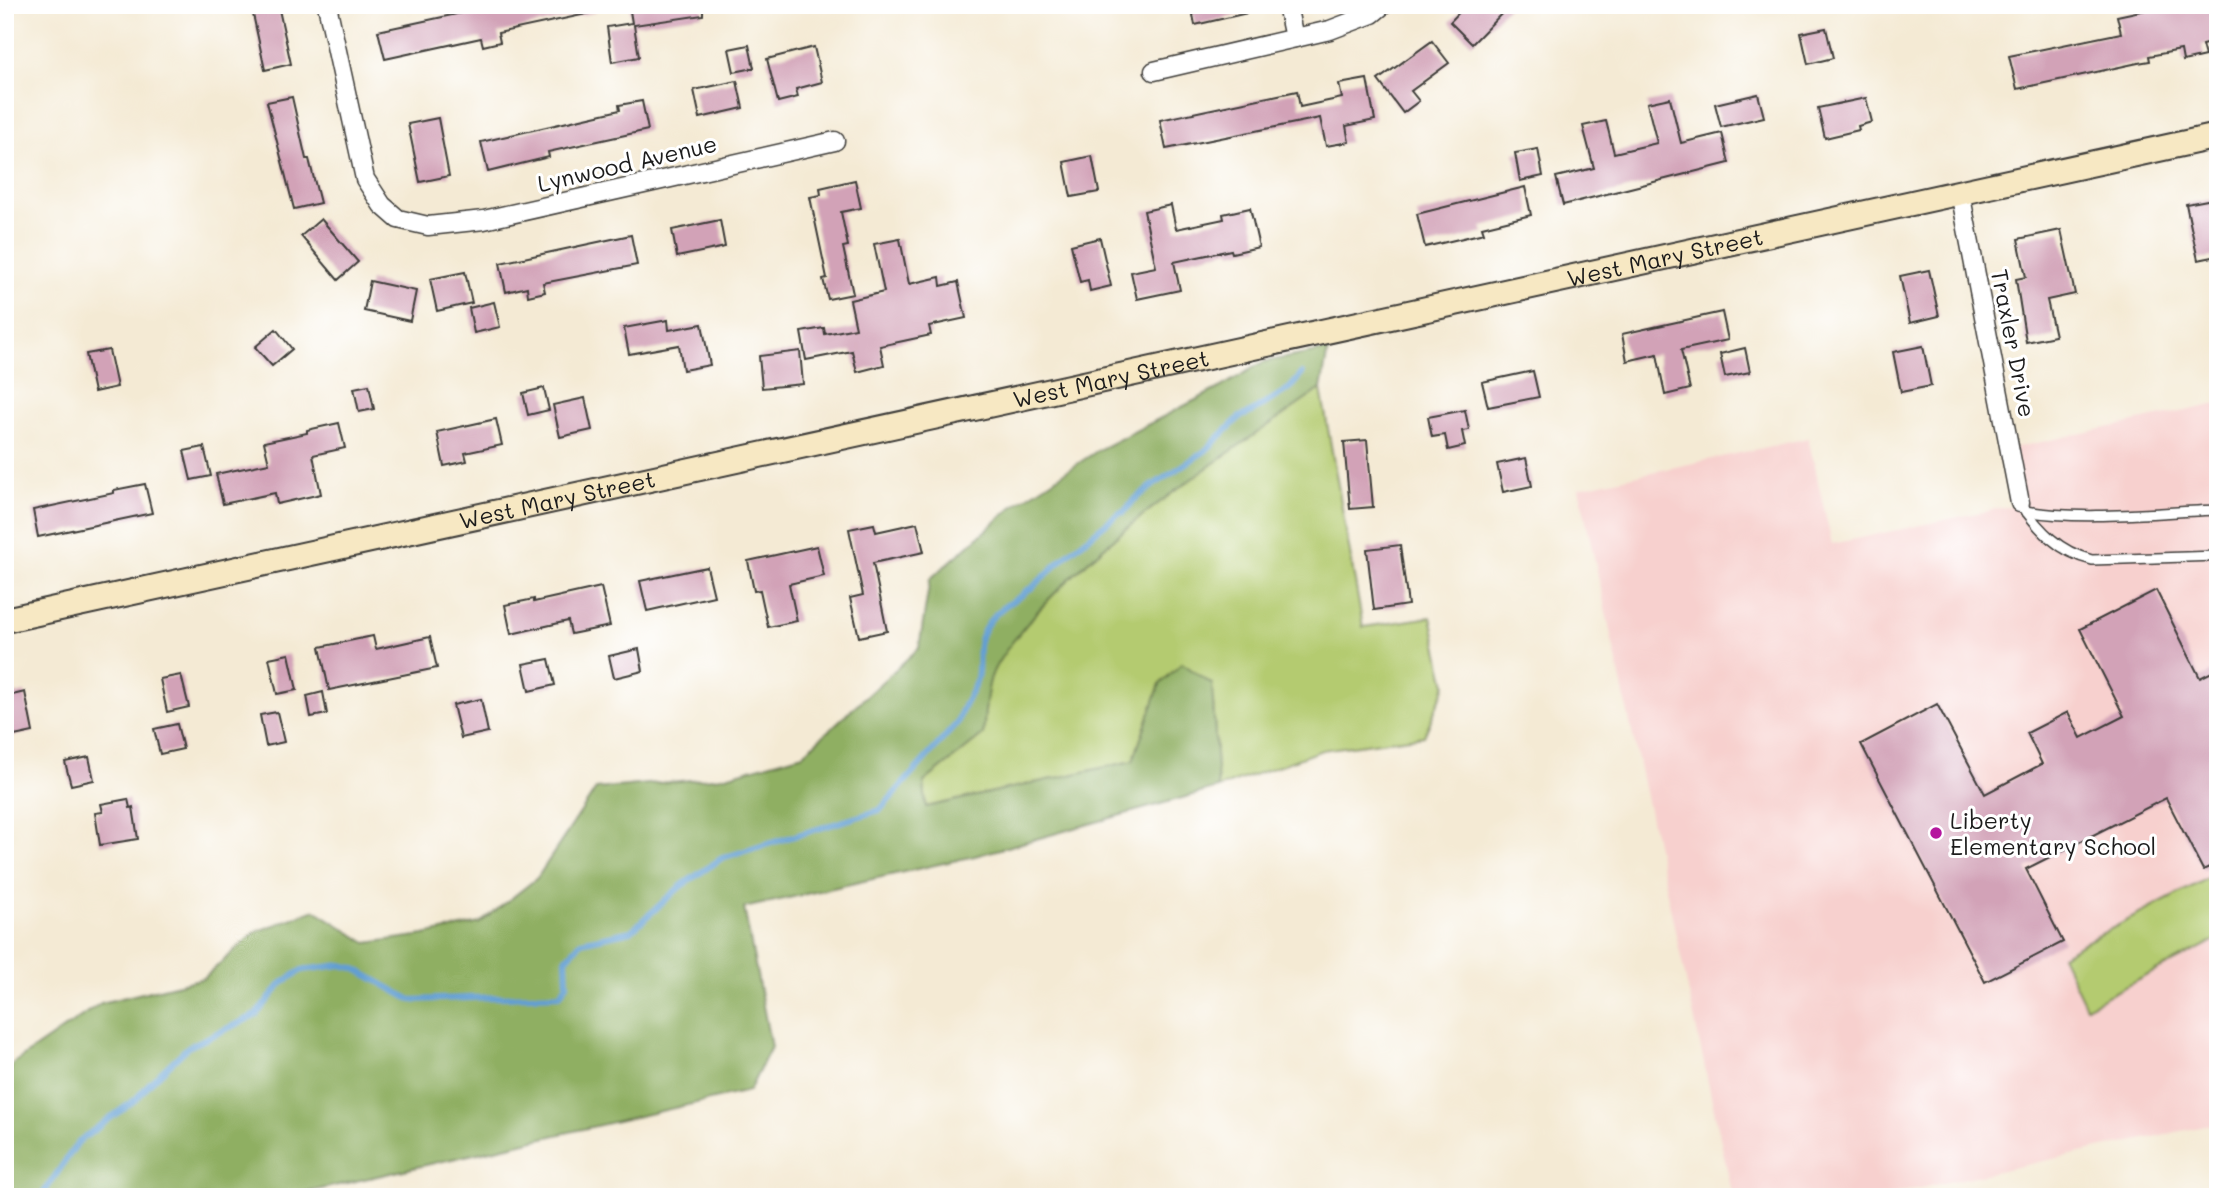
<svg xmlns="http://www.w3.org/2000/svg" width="2223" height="1202" viewBox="0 0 2223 1202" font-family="Mali,sans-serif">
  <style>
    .built { fill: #f7d0ce }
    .green { fill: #b4cb70; stroke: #687446; stroke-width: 2 }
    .forest { fill: #8faf62; stroke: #56663f; stroke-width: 2 }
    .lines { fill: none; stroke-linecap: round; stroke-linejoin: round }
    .stream { stroke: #629fd3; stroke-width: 6 }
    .building { fill: #d2a2b7 }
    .lane-casing { stroke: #3c3b38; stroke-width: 12 }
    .street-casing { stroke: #3c3b38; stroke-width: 21 }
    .secondary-casing { stroke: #3c3b38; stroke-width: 28 }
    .lane { stroke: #fff; stroke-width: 9 }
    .street { stroke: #fff; stroke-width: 18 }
    .secondary { stroke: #f7e8c3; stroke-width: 24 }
    .poi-dot { fill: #b5179e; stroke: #fff; stroke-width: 2.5 }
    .labels { text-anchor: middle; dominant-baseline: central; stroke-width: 6; stroke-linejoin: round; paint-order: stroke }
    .street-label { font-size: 23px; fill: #1c1c1c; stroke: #fff }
    .poi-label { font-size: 23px; fill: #1c1c1c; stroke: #fff; text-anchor: start }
  </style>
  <rect width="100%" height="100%" fill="#fff"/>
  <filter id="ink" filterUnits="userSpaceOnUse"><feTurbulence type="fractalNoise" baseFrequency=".0143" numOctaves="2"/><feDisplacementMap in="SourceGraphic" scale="14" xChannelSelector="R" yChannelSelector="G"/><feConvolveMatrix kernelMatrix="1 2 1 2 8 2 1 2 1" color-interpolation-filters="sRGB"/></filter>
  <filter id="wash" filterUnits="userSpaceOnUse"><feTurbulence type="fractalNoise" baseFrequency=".00686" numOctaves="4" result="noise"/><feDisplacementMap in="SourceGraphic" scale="28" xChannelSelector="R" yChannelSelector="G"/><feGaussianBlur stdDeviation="1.57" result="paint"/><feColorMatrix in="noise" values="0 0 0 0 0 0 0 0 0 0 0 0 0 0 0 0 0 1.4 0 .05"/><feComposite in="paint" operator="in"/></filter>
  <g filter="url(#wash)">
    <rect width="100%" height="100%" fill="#f4ead4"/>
    <polygon class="built" points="2218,404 2218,1123 1879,1197 1733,1197 1579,488 1808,438 1832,544 2020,504 2009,449"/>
    <g class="green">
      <path d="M1321,389l42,238 68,-10 15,68 -22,51 -102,14 -104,38 -6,-104h-52l-27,77 -207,46 -2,-25 59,-47c2,-19 2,-40 8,-58 5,-19 33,-50 46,-65 82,-90 185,-154 284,-223z"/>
      <polygon points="2218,873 2218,939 2086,1007 2061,955"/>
    </g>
    <path class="forest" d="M1328,350l-7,39c-99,69 -202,133 -284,223 -13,15 -40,46 -46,65 -6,18 -6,39 -8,58l-59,47 2,25 207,-46 27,-77 22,-21 30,21 6,104 -243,68 -231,52 27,139 -22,44 -463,106h-281v-105l7,-28 89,-61 103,-25 51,-46 60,-22 52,33 57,-8 56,-12 57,-45 59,-89 126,-12 81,-23 116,-106 11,-69 85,-74 85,-56 121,-62 42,-25z"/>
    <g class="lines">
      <path class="stream" d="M41,1197l37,-55 58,-43 13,-15 39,-37 68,-32 26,-32 20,-13 39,-5 13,3 57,32 149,-5 7,-11 -1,-25 15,-17 50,-11 50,-45 41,-28 158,-48 78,-88c3,-16 15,-29 19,-44 3,-13 0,-26 3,-38 5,-20 23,-34 39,-43 6,-3 5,-7 13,-9l38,-36 49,-39 5,-1 10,-12 21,-16 50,-33 35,-34 12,-5 38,-24 12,-14"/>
    </g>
    <g id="blocks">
      <g class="building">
        <polygon points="251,5 278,5 291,64 265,70"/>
        <polygon points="498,5 595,5 596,12 498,33 500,42 483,46 481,38 385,59 378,31"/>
        <polygon points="629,5 703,5 703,15 634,25 639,57 612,62 607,27 632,23"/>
        <polygon points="1191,5 1252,5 1252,12 1195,25"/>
        <polygon points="1466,5 1510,5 1472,44 1450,22"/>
        <polygon points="2155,5 2213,5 2218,27 2218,41 2202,45 2205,56 2183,61 2181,50 2149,56 2150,61 2138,63 2017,89 2009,56 2121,33 2117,16 2155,8"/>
        <polygon points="1826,28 1833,58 1808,64 1801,33"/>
        <polygon points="1432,41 1449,63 1411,91 1419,101 1403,113 1378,80"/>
        <polygon points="749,45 754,68 734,72 729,49"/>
        <polygon points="814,47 822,82 796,89 798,97 778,102 767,59"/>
        <polygon points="1367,79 1375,120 1346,126 1349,142 1326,146 1320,118 1166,149 1160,120 1297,91 1300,107 1342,98 1339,84"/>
        <polygon points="737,81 743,108 700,118 694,90"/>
        <polygon points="1758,94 1764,117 1721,127 1715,104"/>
        <polygon points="292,97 306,159 309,159 320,203 294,209 267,102"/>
        <polygon points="1670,98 1681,143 1722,133 1729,163 1563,205 1556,177 1594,168 1583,126 1606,121 1614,153 1657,143 1647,103"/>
        <polygon points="1866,98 1872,122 1858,126 1859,130 1825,138 1818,108"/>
        <polygon points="642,101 648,130 548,152 549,157 488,172 481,142 620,110 619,105"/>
        <polygon points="438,118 449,176 420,182 408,124"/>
        <polygon points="1538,149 1543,176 1520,181 1515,153"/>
        <polygon points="1092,156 1099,192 1071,197 1064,162"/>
        <polygon points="855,180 861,208 841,212 848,246 843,247 853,294 828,299 823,279 827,278 810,197 821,195 820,188"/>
        <polygon points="1525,187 1531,215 1482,227 1484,233 1425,247 1417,214"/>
        <polygon points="2218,198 2218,256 2198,260 2186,204"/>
        <polygon points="1171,205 1176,229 1224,219 1223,214 1250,208 1259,247 1232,253 1231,250 1174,262 1180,290 1137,299 1131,272 1156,267 1144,211"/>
        <polygon points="321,219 358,262 338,280 301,236"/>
        <polygon points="720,220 725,247 677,257 672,230"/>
        <polygon points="2061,230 2075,294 2047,300 2055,336 2026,342 2016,279 2026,277 2018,239"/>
        <polygon points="631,235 637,265 543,283 545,292 528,296 527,287 506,292 500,263"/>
        <polygon points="1100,238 1111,286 1090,291 1088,280 1080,282 1071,245"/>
        <polygon points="900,239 909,284 940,277 941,286 958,282 966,318 929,326 931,335 880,346 884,365 857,372 852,351 806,360 801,332 824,328 825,334 856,328 850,300 884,292 874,244"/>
        <polygon points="1929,270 1939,316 1910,323 1900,276"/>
        <polygon points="465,272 472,303 437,311 430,279"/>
        <polygon points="370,281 416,291 410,321 364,311"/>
        <polygon points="494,302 500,327 474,333 469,308"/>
        <polygon points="1722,312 1728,340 1681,350 1690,389 1665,395 1657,354 1627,361 1622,334"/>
        <polygon points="668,320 669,330 702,324 710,365 683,370 679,345 629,354 624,328"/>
        <polygon points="276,329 292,349 272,366 255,347"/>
        <polygon points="1923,346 1931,386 1901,392 1893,352"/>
        <polygon points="1745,348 1750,372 1725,377 1720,354"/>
        <polygon points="109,350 117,387 94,392 86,354"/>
        <polygon points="800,351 803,384 762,388 759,356"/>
        <polygon points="1533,371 1539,397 1488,407 1482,382"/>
        <polygon points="369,385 374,409 359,412 354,388"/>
        <polygon points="544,388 549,410 528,415 523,393"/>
        <polygon points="585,398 592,430 560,437 553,405"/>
        <polygon points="1465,410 1469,430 1462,431 1465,446 1448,450 1445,435 1432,437 1428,417"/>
        <polygon points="496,419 502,445 465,453 467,461 444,466 437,432"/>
        <polygon points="339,423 345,448 313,455 321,494 277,504 275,493 223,504 216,474 269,463 264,442 307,433 307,430"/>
        <polygon points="1367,440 1373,507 1350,509 1344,442"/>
        <polygon points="204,447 211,476 191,480 184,451"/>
        <polygon points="1526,458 1532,486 1503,492 1497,464"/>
        <polygon points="145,484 152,513 38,537 33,510 114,493 114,490"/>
        <polygon points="917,523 924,552 873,563 887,631 859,637 850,598 863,595 849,529 874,524 876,532"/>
        <polygon points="1400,545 1408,605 1374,610 1367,549"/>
        <polygon points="817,546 824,576 789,584 797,621 768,627 760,590 754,591 748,561"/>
        <polygon points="707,567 714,596 647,611 640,581"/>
        <polygon points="601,587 610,626 571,634 568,621 511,634 505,605 534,599 534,602"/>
        <polygon points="2156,590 2200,678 2218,669 2218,863 2203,870 2166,798 2026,869 2063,942 1985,982 1861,744 1937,704 1985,794 2042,764 2027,733 2068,712 2081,738 2124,716 2080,629"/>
        <polygon points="373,636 376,649 430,637 437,668 329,690 320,647"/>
        <polygon points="639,649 643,671 614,678 609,656"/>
        <polygon points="289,654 297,690 277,694 269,658"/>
        <polygon points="549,659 555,685 529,691 523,664"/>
        <polygon points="181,675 189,707 167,712 160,679"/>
        <polygon points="25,692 33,732 5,738 5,704 10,703 8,696"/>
        <polygon points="323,692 327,714 311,717 307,696"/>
        <polygon points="481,699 488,732 461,738 453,705"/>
        <polygon points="277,712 284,742 266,746 260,715"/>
        <polygon points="177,724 183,749 160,754 154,729"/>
        <polygon points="89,757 94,780 71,785 65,762"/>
        <polygon points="128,799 130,808 133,807 138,839 100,845 95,813 103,812 101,804"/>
      </g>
    </g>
  </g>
  <g filter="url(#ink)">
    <use href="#blocks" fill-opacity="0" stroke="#3c3b38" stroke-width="2"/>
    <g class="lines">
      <g class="lane-casing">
        <g id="lane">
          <path d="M2020,503c19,27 39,49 72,57l126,-4"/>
          <path d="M2025,511c60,10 132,1 193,-1"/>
        </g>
      </g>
      <g class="street-casing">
        <g id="street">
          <polyline points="327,5 365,179 382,205 398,219 428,226 484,220 835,141"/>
          <polyline points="1287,5 1294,38"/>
          <polyline points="1154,71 1330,30 1372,14 1383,5"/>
          <polyline points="1960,192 2020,503"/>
        </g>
      </g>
      <g class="secondary-casing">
        <g id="secondary">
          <path id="s1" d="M5,620l2213,-484"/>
        </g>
      </g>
      <use href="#lane" class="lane"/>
      <use href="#street" class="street"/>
      <use href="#secondary" class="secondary"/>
    </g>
  </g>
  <circle class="poi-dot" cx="1936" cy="833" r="7"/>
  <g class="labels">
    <g class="street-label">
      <text transform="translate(627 163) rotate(-13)">Lynwood Avenue</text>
      <text stroke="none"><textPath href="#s1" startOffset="1699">West Mary Street</textPath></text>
      <text transform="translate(2014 343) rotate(79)">Traxler Drive</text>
      <text stroke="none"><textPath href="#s1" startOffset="1132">West Mary Street</textPath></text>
      <text stroke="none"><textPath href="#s1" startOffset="565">West Mary Street</textPath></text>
    </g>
    <g class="poi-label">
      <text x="1950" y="820">Liberty<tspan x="1950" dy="26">Elementary School</tspan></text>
    </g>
  </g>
  <rect width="2223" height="1202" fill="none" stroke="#fff" stroke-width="28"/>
</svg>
